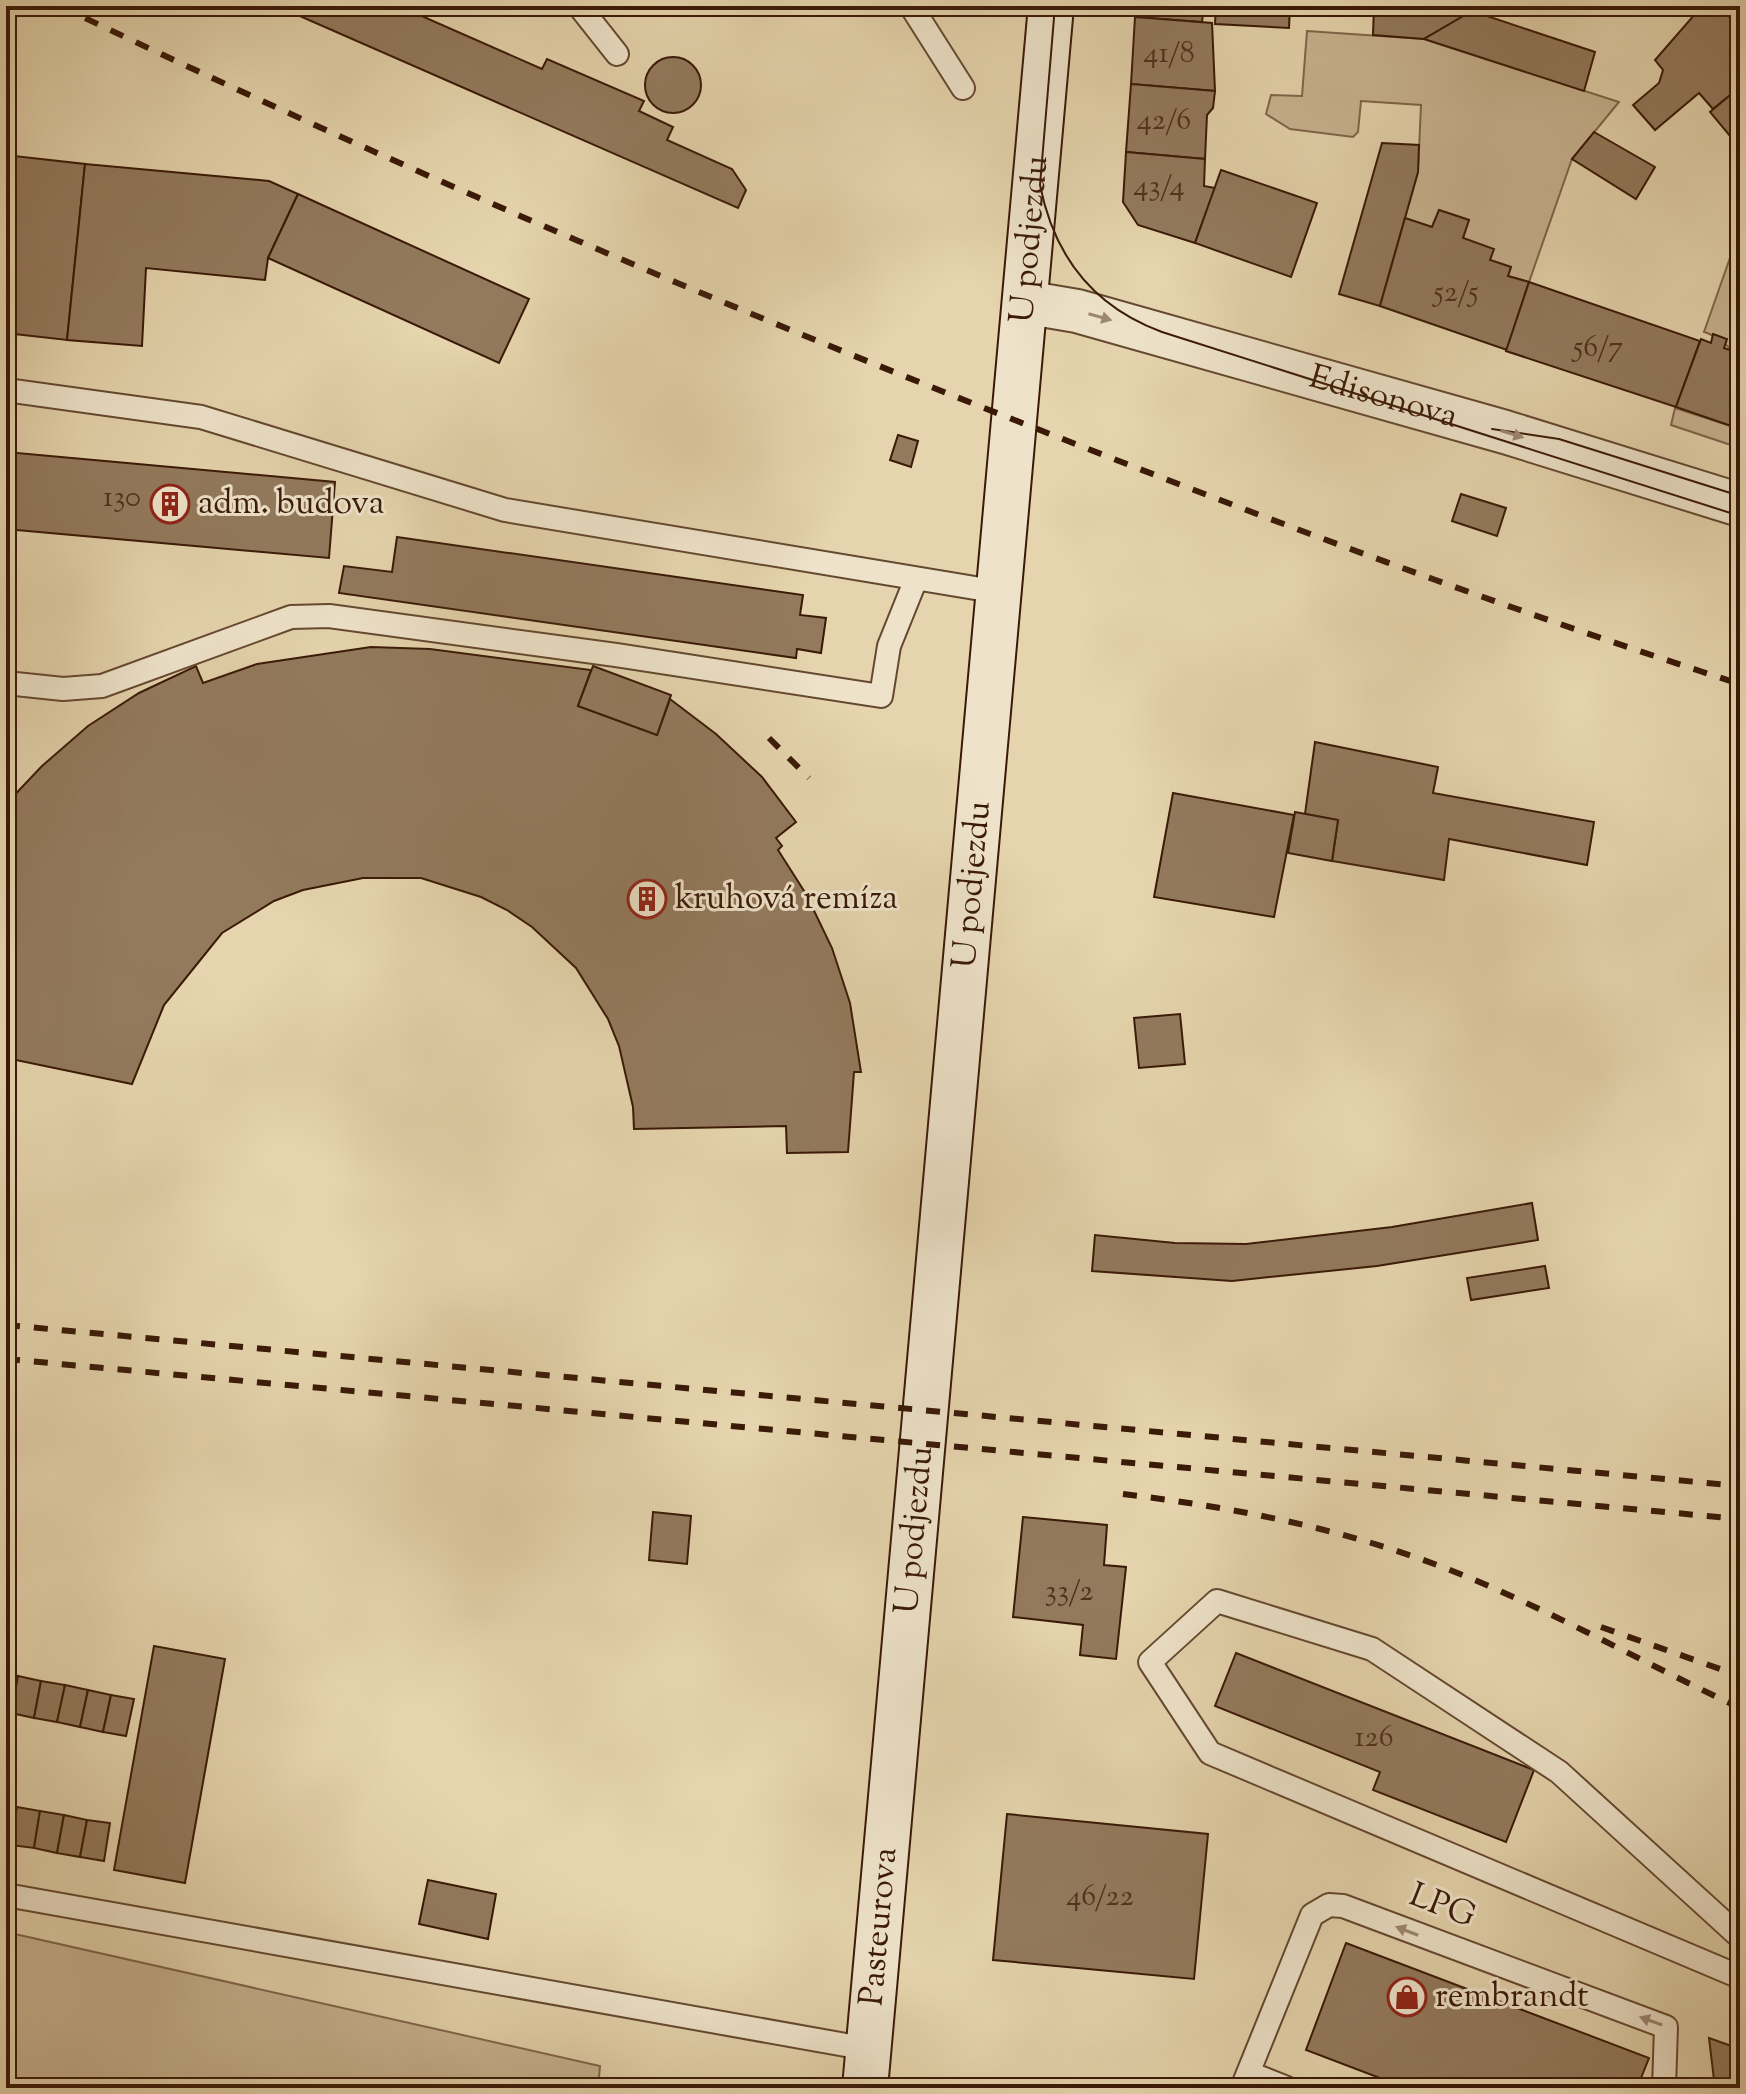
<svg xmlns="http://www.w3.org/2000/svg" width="1746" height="2094" viewBox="0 0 1746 2094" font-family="'Sorts Mill Goudy',serif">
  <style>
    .green { fill: #c8b491; stroke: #81664c; stroke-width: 2 }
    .building { fill: #937a5d; stroke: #3a1907; stroke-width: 2 }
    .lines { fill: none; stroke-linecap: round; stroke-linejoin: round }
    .service-casing { stroke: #654830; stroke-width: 26 }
    .minor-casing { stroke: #654830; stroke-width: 46 }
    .secondary-casing { stroke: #3a1907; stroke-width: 48 }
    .service { stroke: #eee3ca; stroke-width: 22 }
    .minor { stroke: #eee3ca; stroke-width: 42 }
    .secondary { stroke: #eee3ca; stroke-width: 44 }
    .tram { stroke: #3a1907; stroke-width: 2 }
    .rail { stroke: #3a1907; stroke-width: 6; stroke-dasharray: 14 14; stroke-linecap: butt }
    .oneway { fill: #9d8872 }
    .labels { text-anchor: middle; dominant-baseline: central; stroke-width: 6; stroke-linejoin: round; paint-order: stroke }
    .number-label { font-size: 30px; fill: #50311c }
    .street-label { font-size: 34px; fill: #3a1907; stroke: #eee3ca }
    .poi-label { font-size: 34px; fill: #3a1907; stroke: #eee3ca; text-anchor: start }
  </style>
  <rect width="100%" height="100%" fill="#e5d4ad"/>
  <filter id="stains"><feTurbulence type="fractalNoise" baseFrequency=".0025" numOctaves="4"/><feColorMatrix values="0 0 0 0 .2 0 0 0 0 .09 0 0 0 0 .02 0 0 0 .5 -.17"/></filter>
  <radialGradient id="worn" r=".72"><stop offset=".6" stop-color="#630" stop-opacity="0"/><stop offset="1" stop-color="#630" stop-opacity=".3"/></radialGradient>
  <g class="green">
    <polygon points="1307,31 1424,39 1619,102 1572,159 1529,282 1508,276 1511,267 1490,260 1493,249 1463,238 1469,220 1439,210 1432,227 1405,218 1418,172 1421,105 1361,101 1358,132 1353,137 1290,129 1266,114 1271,95 1302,96"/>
    <path d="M1731,255l9,8v90c-15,-5 -22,-18 -36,-21z"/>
    <polygon points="1675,408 1740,429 1740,448 1671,425"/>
    <polygon points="6,1932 600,2066 598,2088 6,2088"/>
  </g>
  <g class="building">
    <polygon points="277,6 399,6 542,69 547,59 644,101 639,111 673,127 667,140 732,169 746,190 738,208"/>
    <polygon points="1136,6 1204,6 1202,22 1135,17"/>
    <polygon points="1216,6 1290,6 1289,28 1215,24"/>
    <polygon points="1374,6 1458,6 1472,11 1424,39 1373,35"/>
    <polygon points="1702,6 1720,6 1740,29 1740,87 1713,109 1699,93 1655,130 1633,105 1659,83 1663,70 1655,60"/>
    <polygon points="1472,11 1595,52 1584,91 1424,39"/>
    <polygon points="1135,17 1212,23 1215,91 1131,84"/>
    <circle cx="673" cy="85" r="28"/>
    <polygon points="1131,84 1215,91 1213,108 1207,115 1205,159 1126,152"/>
    <polygon points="1740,87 1740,148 1710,112"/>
    <polygon points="1594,132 1655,167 1636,199 1572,159"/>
    <polygon points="1382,143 1419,145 1418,172 1380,306 1339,294"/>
    <polygon points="1126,152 1205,159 1204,186 1215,188 1195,243 1138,225 1123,202"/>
    <polygon points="14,156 85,164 67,340 6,333 6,238"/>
    <polygon points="85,164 269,181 298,194 268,258 265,280 146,268 142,346 67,340"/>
    <polygon points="1221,170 1317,203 1291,277 1195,243"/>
    <polygon points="298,194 529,299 499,363 268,258"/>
    <polygon points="1439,210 1469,220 1463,238 1494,249 1490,260 1511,267 1508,276 1529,282 1507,350 1380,306 1405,218 1432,227"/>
    <polygon points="1529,282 1700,341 1676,407 1506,351"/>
    <polygon points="1713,334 1727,339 1724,348 1740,353 1740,429 1676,407 1701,339 1711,343"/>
    <polygon points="898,435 918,441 911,467 890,460"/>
    <polygon points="6,452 335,482 329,558 6,529"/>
    <polygon points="1461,494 1506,508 1497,536 1452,521"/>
    <polygon points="397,537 803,595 800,615 826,618 821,653 797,649 796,658 339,593 344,566 392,572"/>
    <polygon points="371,647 430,649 591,670 578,706 657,735 670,699 716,734 762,777 796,822 776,838 782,846 778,850 806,894 832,948 850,1003 861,1072 854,1072 848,1152 787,1153 786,1126 634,1129 633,1107 619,1046 608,1019 576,968 532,927 507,910 481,897 421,878 363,878 303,890 274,901 222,933 164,1005 132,1084 6,1058 6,804 42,766 88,726 139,693 196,666 203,683 257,664"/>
    <polygon points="593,666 671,695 657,735 578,706"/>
    <polygon points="1315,742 1438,767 1433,793 1594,822 1587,865 1449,839 1444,880 1332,861 1338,820 1305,814"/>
    <polygon points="1173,793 1294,815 1274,917 1154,897"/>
    <polygon points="1295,812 1338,820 1332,861 1288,853"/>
    <polygon points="1180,1014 1185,1064 1139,1068 1134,1018"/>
    <polygon points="1532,1203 1538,1240 1377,1266 1232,1281 1092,1271 1095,1235 1175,1243 1246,1244 1392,1227"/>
    <polygon points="1545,1266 1549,1288 1471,1300 1467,1278"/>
    <polygon points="653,1512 691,1516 687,1564 649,1560"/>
    <polygon points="1023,1517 1107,1525 1104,1565 1126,1567 1116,1659 1080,1655 1083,1625 1013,1617"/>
    <polygon points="154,1646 225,1659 185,1883 114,1870"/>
    <polygon points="1236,1653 1534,1770 1506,1842 1373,1790 1380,1772 1215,1706"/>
    <polygon points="6,1674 18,1676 11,1713 6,1712"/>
    <polygon points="18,1676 41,1681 34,1718 11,1713"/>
    <polygon points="41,1681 65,1685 57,1722 34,1718"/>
    <polygon points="65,1685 88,1690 80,1727 57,1722"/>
    <polygon points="88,1690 111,1695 103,1732 80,1727"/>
    <polygon points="111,1695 134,1699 126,1736 103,1732"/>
    <polygon points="6,1805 17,1807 10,1845 6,1844"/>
    <polygon points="17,1807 40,1811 34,1848 10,1845"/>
    <polygon points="40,1811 64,1815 57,1853 34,1848"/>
    <polygon points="1007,1814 1208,1834 1194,1979 993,1960"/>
    <polygon points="64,1815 87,1820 80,1857 57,1853"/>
    <polygon points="87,1820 110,1823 104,1861 80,1857"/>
    <polygon points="428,1880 496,1894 488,1939 419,1924"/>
    <polygon points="1346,1943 1649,2058 1637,2088 1406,2088 1306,2050"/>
    <polygon points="1709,2038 1740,2049 1740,2088 1715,2088"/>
  </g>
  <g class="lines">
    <g class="service-casing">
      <g id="service">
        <polyline points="579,6 617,54"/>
        <polyline points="911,6 963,88"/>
        <polyline points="6,390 201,417 505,510 999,592"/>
        <polyline points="6,683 63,689 102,686 291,617 329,616 616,655 881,696 889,646 916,579"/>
        <polyline points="6,1895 868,2049"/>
        <polyline points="1740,1937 1559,1772 1372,1649 1217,1601 1150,1662 1210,1753 1740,1977"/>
        <polyline points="1249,2073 1287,2088"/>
        <polyline points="1242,2088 1312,1915 1329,1905 1343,1906 1666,2027 1664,2088"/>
      </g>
    </g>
    <g class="minor-casing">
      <g id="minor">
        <path id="s1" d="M1024,302l53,9 428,121 235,73"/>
      </g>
    </g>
    <g class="secondary-casing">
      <g id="secondary">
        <path id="s2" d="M865,2088l186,-2082"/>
      </g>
    </g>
    <use href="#service" class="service"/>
    <use href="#minor" class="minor"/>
    <use href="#secondary" class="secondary"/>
    <g class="tram">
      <path d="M1055,6l-15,179c14,71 54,122 122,147l578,184"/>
      <polyline points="1492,429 1559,439 1740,496"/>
    </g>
    <g class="rail">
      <path d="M60,6c312,150 630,286 952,413 240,95 482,186 728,265"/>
      <polyline points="769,738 809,778"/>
      <polyline points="6,1325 1740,1486"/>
      <polyline points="6,1359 1740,1519"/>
      <path d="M1123,1494c115,14 229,36 337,80 96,39 186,90 280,134"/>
      <polyline points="1601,1627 1740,1676"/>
    </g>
  </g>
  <defs><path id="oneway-solid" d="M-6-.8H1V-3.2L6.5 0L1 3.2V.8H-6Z" transform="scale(2)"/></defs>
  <g class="oneway">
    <use href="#oneway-solid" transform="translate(1100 317) rotate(16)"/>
    <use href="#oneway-solid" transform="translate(1512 434) rotate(17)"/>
    <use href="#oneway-solid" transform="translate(1407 1931) rotate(-159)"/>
    <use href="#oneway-solid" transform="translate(1651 2021) rotate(-160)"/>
  </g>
  <defs>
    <g id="building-ring" transform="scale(2)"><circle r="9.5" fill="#eee3ca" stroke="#8f2418" stroke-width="1.5"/><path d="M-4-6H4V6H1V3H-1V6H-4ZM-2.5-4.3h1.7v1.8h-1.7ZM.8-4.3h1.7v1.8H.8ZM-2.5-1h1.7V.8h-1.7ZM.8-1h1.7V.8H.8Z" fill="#8f2418"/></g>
    <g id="shop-ring" transform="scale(2)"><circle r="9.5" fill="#eee3ca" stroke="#8f2418" stroke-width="1.5"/><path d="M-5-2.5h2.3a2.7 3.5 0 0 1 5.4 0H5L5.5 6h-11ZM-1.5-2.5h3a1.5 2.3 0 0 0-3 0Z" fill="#8f2418"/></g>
  </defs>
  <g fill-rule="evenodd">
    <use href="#building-ring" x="170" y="504"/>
    <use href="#building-ring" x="647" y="899"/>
    <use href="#shop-ring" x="1407" y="1997"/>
  </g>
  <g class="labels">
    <g class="number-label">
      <text x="1169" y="54">41/8</text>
      <text x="1164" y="121">42/6</text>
      <text x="1159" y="187">43/4</text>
      <text x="1456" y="293">52/5</text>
      <text x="1598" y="348">56/7</text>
      <text x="122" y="498">130</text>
      <text x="1069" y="1592">33/2</text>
      <text x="1374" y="1738">126</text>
      <text x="1100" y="1897">46/22</text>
    </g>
    <g class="street-label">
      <text stroke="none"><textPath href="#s2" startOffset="1856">U podjezdu</textPath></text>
      <text stroke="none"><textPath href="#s1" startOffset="372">Edisonova</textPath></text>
      <text stroke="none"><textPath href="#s2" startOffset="1208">U podjezdu</textPath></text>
      <text stroke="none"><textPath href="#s2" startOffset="560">U podjezdu</textPath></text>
      <text transform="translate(1442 1907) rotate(21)">LPG</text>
      <text stroke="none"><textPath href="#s2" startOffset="162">Pasteurova</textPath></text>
    </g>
    <g class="poi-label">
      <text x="198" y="504">adm. budova</text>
      <text x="675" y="899">kruhová remíza</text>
      <text x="1435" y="1997">rembrandt</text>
    </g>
  </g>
  <rect width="1746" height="2094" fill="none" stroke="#e5d4ad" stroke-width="32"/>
  <rect x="8" y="8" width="1730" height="2078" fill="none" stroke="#3a1907" stroke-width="4"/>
  <rect x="16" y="16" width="1714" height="2062" fill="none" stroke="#3a1907" stroke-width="2"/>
  <rect width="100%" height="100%" filter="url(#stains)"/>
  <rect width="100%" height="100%" fill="url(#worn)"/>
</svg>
